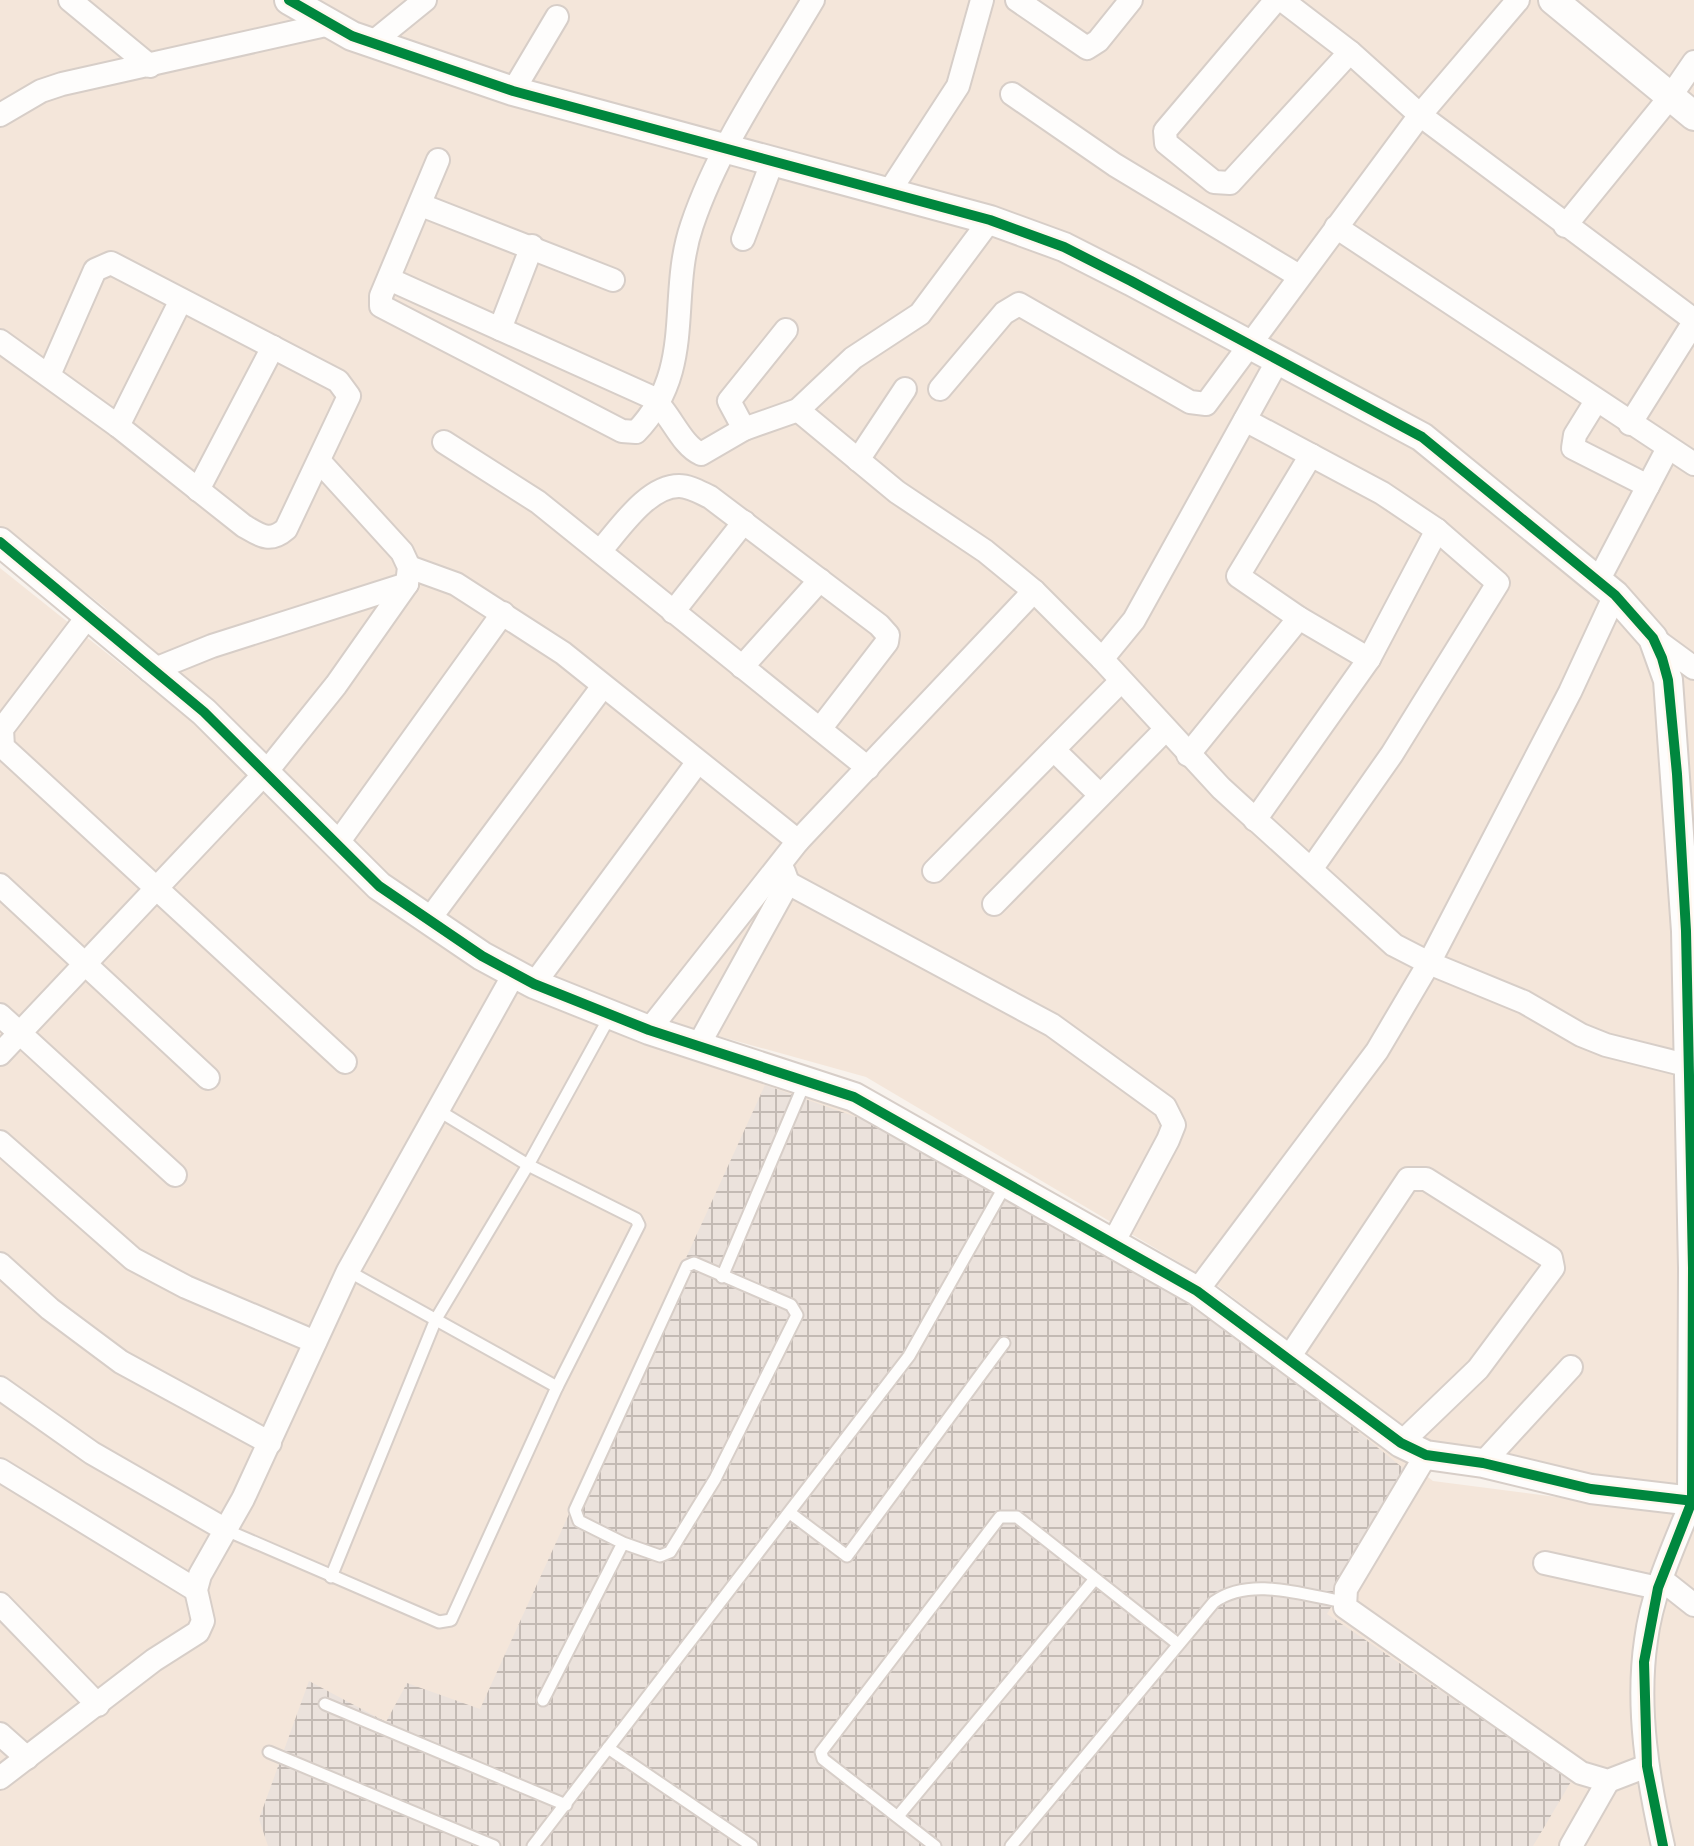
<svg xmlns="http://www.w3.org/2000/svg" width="1694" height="1846" viewBox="0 0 1694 1846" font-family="'PT Sans',sans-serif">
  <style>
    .residential { fill: #f4e6da }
    .industrial { fill: url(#industrial-grid) }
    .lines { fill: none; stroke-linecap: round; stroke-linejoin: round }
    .service-casing { stroke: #d7cec8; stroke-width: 15 }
    .minor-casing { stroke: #d7cec8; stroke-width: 26 }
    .tertiary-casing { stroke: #d7cec8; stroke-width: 32 }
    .service { stroke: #fefdfc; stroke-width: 11 }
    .minor { stroke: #fefdfc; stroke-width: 22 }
    .tertiary { stroke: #fefdfc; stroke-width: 28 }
    .cycleway-casing { stroke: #fff7ee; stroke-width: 15 }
    .cycleway { stroke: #00873e; stroke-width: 10 }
  </style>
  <defs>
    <pattern id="industrial-grid" width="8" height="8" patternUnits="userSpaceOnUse" patternTransform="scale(2)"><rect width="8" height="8" fill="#ebe2dc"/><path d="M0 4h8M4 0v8" fill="none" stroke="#c3bab4"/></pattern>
  </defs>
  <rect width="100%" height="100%" fill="#f8f2ec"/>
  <g class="residential">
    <polygon points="0,0 1694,0 1694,1489 1430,1448 1214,1283 866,1077 632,1012 499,951 390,879 103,606 0,526"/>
    <polygon points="0,568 188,718 420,933 557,1009 879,1121 1204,1302 1433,1481 1694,1515 1694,1846 0,1846"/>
  </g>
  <polygon class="industrial" points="765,1085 876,1124 1203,1307 1408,1472 1327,1614 1572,1780 1533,1846 268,1846 259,1819 309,1681 386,1722 407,1683 480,1709"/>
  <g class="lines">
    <g class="service-casing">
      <g id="service">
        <polyline points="348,1271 557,1387"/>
        <polyline points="722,1277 805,1082"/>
        <polyline points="790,1513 847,1556 1004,1343"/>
        <polyline points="226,1530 439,1622 451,1620 557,1387 639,1225 636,1219 528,1165 436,1109"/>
        <polyline points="331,1577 436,1319 528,1165 610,1016"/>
        <polyline points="543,1700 623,1543 579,1521 575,1510 687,1266 694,1263 791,1305 797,1315 715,1479 670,1552 660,1556 623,1543"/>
        <polyline points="325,1704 566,1805"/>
        <polyline points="608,1748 752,1846"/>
        <polyline points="269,1752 494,1846"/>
        <polyline points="899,1815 1094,1580"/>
        <polyline points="533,1846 909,1356 1006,1184"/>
        <polyline points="935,1846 823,1759 821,1752 1000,1517 1017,1517 1178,1644"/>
        <path d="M1011,1846l203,-244c36,-26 89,-7 130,0"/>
      </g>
    </g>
    <g class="minor-casing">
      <g id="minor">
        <polyline points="70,0 150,66"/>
        <polyline points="1017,0 1087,48 1098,41 1131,0"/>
        <polyline points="1276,0 1165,131 1166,143 1214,182 1230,183 1350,52"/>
        <polyline points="1282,0 1350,52 1420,115 1694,320"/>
        <polyline points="372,43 425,0"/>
        <polyline points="513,91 557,17"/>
        <polyline points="1012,94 1115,165 1299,276"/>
        <polyline points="0,115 41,91 62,84 330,24"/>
        <path d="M438,160l-57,136v10l241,125 14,1c61,-63 31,-134 56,-207 27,-80 78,-152 121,-225"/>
        <polyline points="889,192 958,86 982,0"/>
        <polyline points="421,205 613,280"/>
        <polyline points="1565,226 1670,97 1694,62"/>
        <polyline points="1336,227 1694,464"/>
        <polyline points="743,239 773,160"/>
        <path d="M389,279l260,117c21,14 30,48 52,58l43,-25 54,-19 55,-52 67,-44 70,-94"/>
        <polyline points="500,329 532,246"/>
        <path d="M0,341l118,85 126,100c17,10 26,17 42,3l63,-133 -11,-15 -227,-118 -16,7 -46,105"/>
        <polyline points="940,389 1004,313 1019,304 1190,402 1206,404 1420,115 1518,0"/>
        <polyline points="1596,401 1575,435 1573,448 1648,486"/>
        <polyline points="798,410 897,492 985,551 1034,591 1102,659 1221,788 1394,945 1429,963 1524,1002 1581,1035 1606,1045 1694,1067"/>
        <polyline points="1245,420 1382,493 1437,530 1498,583 1392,754 1312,868"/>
        <polyline points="1630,424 1694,322"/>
        <polyline points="118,426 181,300"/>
        <polyline points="744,429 729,401 786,330"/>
        <polyline points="444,442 538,502 868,768"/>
        <polyline points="1311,455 1238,576 1299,618 1369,659"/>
        <polyline points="858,460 905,389"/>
        <polyline points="198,490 273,347"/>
        <path d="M600,551c19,-21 47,-65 79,-65 11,0 22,7 31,11l169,128 9,10 -1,7 -67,87"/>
        <polyline points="409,567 456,584 563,653 798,841 649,1030"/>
        <polyline points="1598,581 1668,448"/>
        <polyline points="673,612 744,522"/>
        <polyline points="88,616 2,729 3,747 345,1062"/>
        <polyline points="1653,638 1694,668"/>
        <polyline points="1102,659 1134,620 1278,360"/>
        <polyline points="742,667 820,580"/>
        <polyline points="150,671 212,646 407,584"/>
        <polyline points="1054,750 1099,794"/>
        <polyline points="1188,755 1299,618"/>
        <polyline points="1255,820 1369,659 1437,530"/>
        <polyline points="798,841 1034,591"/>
        <polyline points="337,844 503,613"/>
        <polyline points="934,871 1121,681"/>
        <polyline points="788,883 1052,1025 1165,1107 1174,1125 1168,1140 1113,1243"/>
        <polyline points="0,885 208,1078"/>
        <polyline points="994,904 1165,730"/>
        <polyline points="428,921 603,686"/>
        <polyline points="534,984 697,763"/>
        <polyline points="0,1015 175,1175"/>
        <polyline points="698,1046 788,883 784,872"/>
        <polyline points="0,1054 267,771 336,685 407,584 409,567 402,552 320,462"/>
        <polyline points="0,1142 133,1259 186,1287 315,1342"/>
        <polyline points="0,1264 50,1309 121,1362 270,1443"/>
        <polyline points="1197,1291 1377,1051 1429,963 1570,692 1615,595"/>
        <polyline points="1288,1359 1408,1179 1426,1179 1551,1258 1553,1268 1478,1369 1401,1443"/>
        <polyline points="0,1388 92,1453 226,1530"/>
        <polyline points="1426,1455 1346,1589 1345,1607 1581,1773 1608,1781 1647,1766"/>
        <polyline points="1483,1463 1571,1367"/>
        <polyline points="0,1470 196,1590"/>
        <polyline points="1545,1563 1658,1588"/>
        <polyline points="1661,1579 1694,1605"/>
        <polyline points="0,1604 98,1705"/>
        <polyline points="0,1734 27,1758"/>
        <polyline points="0,1778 154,1660 198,1632 203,1621 196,1590 200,1575 243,1499 348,1271 514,974"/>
        <polyline points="1571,1846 1608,1781"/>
        <path d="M1663,1846c-15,-66 -27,-138 -17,-206 6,-48 28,-94 46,-139"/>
      </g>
    </g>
    <g class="tertiary-casing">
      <g id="tertiary">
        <polyline points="289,0 352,36 513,91 990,220 1064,247 1131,281 1422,437 1615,595 1653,638 1668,680 1686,931 1693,1268 1692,1501"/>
        <polyline points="1553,0 1694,116"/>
        <polyline points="0,542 204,712 379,886 482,956 534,984 649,1030 854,1097 1197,1291 1401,1443 1426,1455 1483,1463 1591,1489 1694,1501"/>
      </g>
    </g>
    <use href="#service" class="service"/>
    <use href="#minor" class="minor"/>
    <use href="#tertiary" class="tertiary"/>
    <g class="cycleway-casing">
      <g id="cycleway">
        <polyline points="289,0 352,36 513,91 990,220 1064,247 1131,281 1422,437 1615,595 1653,638 1662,658 1668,680 1677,774 1686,931 1693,1268 1692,1501 1658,1588 1644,1662 1647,1766 1663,1846"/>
        <polyline points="0,542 204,712 379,886 482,956 534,984 649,1030 854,1097 1197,1291 1401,1443 1426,1455 1483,1463 1591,1489 1694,1501"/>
      </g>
    </g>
    <use href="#cycleway" class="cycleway"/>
  </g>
</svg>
